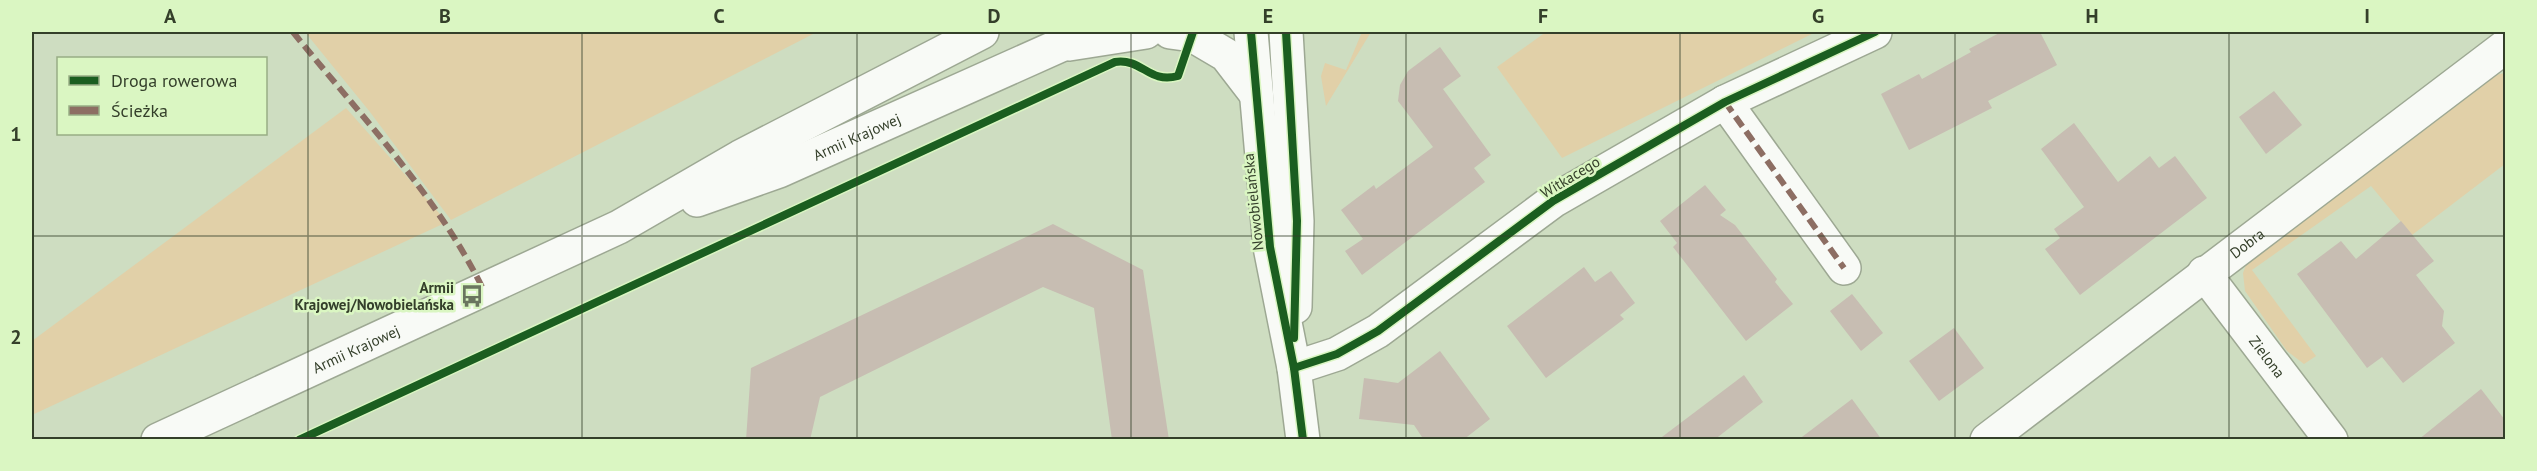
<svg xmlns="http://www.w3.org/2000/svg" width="2537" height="471" viewBox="0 0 2537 471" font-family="'PT Sans',sans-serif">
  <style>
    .green { fill: #e1d0a8 }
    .building { fill: #c7bdb2 }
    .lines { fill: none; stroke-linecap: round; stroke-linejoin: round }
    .minor-casing { stroke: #9da893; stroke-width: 36 }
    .minor { stroke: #f8faf6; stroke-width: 33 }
    .quiet { stroke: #8d6e63; stroke-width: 6; stroke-dasharray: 12 6; stroke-linecap: butt }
    .cycleway-casing { stroke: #daf6c2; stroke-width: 11 }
    .cycleway { stroke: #1b5e20; stroke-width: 8 }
    .grid { fill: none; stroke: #343f2a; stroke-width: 1.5; stroke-opacity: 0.55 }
    .labels { text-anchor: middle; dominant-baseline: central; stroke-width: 5; stroke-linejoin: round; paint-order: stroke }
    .street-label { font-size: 15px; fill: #343f2a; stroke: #daf6c2 }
    .poi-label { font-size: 15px; font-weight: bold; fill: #343f2a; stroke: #daf6c2; text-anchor: end }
    .neatline { fill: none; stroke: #343f2a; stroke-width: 2 }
    .grid-label { font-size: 20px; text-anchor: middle; font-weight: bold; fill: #343f2a }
  </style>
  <rect width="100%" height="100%" fill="#ceddc1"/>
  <g class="green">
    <polygon points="305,32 817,32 451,220 370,112"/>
    <polygon points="1362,32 1371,32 1326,106 1321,76 1325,63 1346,70"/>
    <polygon points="1546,32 1816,32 1562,158 1497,67"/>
    <polygon points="2505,73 2505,164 2412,235 2371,186 2252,270 2316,356 2304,364 2287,351 2245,291 2243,273 2248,260 2490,76"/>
    <polygon points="346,108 447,222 32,415 32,341"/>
  </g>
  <g class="building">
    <polygon points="2001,32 2040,32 2057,65 1988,101 1992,108 1909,150 1881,94 1919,74 1922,79 1971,52 1969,49"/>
    <polygon points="1440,47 1461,76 1443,89 1491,155 1474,168 1485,182 1362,275 1345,251 1363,239 1341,210 1374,185 1376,189 1433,147 1398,101 1400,85 1408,71"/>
    <polygon points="2274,91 2302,125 2266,154 2239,117"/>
    <polygon points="2074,123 2118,182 2150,156 2159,168 2175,156 2207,198 2080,295 2045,249 2060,238 2054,229 2084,207 2041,149"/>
    <polygon points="1705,185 1726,210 1720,215 1735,225 1777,279 1775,282 1793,304 1746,341 1673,247 1677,243 1660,221"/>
    <polygon points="2401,221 2434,261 2416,275 2444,311 2442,326 2455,343 2403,383 2382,357 2367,368 2297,274 2341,241 2356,259"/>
    <polygon points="1053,224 1143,270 1169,440 1112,440 1094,308 1043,287 820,397 810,440 746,440 751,368"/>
    <polygon points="1584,267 1595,282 1611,271 1635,303 1620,315 1624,319 1546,378 1507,326"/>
    <polygon points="1852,294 1883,333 1861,351 1830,311"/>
    <polygon points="1954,328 1984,368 1939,401 1909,361"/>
    <polygon points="1440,351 1490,419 1463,440 1424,440 1414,425 1359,419 1364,378 1398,383"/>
    <polygon points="1744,375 1763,402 1714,440 1658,440"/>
    <polygon points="2481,389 2505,420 2505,440 2418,440"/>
    <polygon points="1852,399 1882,440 1798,440"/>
  </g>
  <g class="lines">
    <g class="minor-casing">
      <g id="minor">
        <polyline points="1170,32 1192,35 1226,55 1256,94"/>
        <polyline points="1251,32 1270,247 1294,368 1303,440"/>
        <polyline points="1286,32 1297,221 1295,307"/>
        <polyline points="1069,44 1146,32"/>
        <polyline points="1725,102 1844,268"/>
        <path id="s1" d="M697,200l82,-29 311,-139"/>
        <path id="s2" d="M2204,273l127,167"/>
        <polyline points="1294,368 1337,354 1378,331 1553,201 1725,102 1875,32"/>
        <path id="s3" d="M158,440l461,-213 121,-70 242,-125"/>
        <path id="s4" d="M1987,440l519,-394"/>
      </g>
    </g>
    <use href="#minor" class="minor"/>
    <g class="quiet">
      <path d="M293,32c66,82 145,164 191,259"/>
      <polyline points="1725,102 1844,268"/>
    </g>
    <g class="cycleway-casing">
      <g id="cycleway">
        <polyline points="1251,32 1270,247 1294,368 1303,440"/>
        <polyline points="1286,32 1297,221 1294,338"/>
        <polyline points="1294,368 1337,354 1378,331 1553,201 1725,102 1875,32"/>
        <path d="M299,440l816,-378c28,-4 33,22 63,14l15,-44"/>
      </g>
    </g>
    <use href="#cycleway" class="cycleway"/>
  </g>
  <path class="grid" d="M308,32v408M582,32v408M857,32v408M1131,32v408M1406,32v408M1680,32v408M1955,32v408M2229,32v408M32,236h2474"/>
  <defs>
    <g id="bus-bare" transform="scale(1.8)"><path d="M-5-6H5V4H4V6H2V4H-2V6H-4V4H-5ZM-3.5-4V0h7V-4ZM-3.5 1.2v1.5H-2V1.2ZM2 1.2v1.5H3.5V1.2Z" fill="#6a765f" stroke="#daf6c2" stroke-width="2.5" paint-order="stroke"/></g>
  </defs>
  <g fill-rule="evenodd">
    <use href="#bus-bare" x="472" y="296"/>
  </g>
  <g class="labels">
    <g class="street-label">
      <text stroke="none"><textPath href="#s1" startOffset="172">Armii Krajowej</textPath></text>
      <text transform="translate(1570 177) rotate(-31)">Witkacego</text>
      <text transform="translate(1253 202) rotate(-96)">Nowobielańska</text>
      <text stroke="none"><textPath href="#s4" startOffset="326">Dobra</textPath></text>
      <text stroke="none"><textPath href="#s3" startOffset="218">Armii Krajowej</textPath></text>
      <text stroke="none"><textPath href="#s2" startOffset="105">Zielona</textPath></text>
    </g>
    <g class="poi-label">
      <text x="454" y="287">Armii<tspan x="454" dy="17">Krajowej/Nowobielańska</tspan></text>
    </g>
  </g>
  <rect width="2537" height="471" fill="none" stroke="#daf6c2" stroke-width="66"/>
  <rect x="57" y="57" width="210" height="78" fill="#daf6c2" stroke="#98ad85" stroke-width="1.5"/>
  <rect x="69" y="76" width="30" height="9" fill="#1b5e20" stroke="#98ad85" stroke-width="1.5"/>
  <text x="111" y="87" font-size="18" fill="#343f2a">Droga rowerowa</text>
  <rect x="69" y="106" width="30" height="9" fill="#8d6e63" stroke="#98ad85" stroke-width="1.5"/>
  <text x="111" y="117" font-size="18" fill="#343f2a">Ścieżka</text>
  <rect x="33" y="33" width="2471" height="405" class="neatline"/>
  <g class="grid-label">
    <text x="170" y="23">A</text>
    <text x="445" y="23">B</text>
    <text x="719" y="23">C</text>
    <text x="994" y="23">D</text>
    <text x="1268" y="23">E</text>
    <text x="1543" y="23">F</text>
    <text x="1818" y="23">G</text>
    <text x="2092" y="23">H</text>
    <text x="2367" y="23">I</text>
    <text x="16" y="141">1</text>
    <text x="16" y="344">2</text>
  </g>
</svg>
